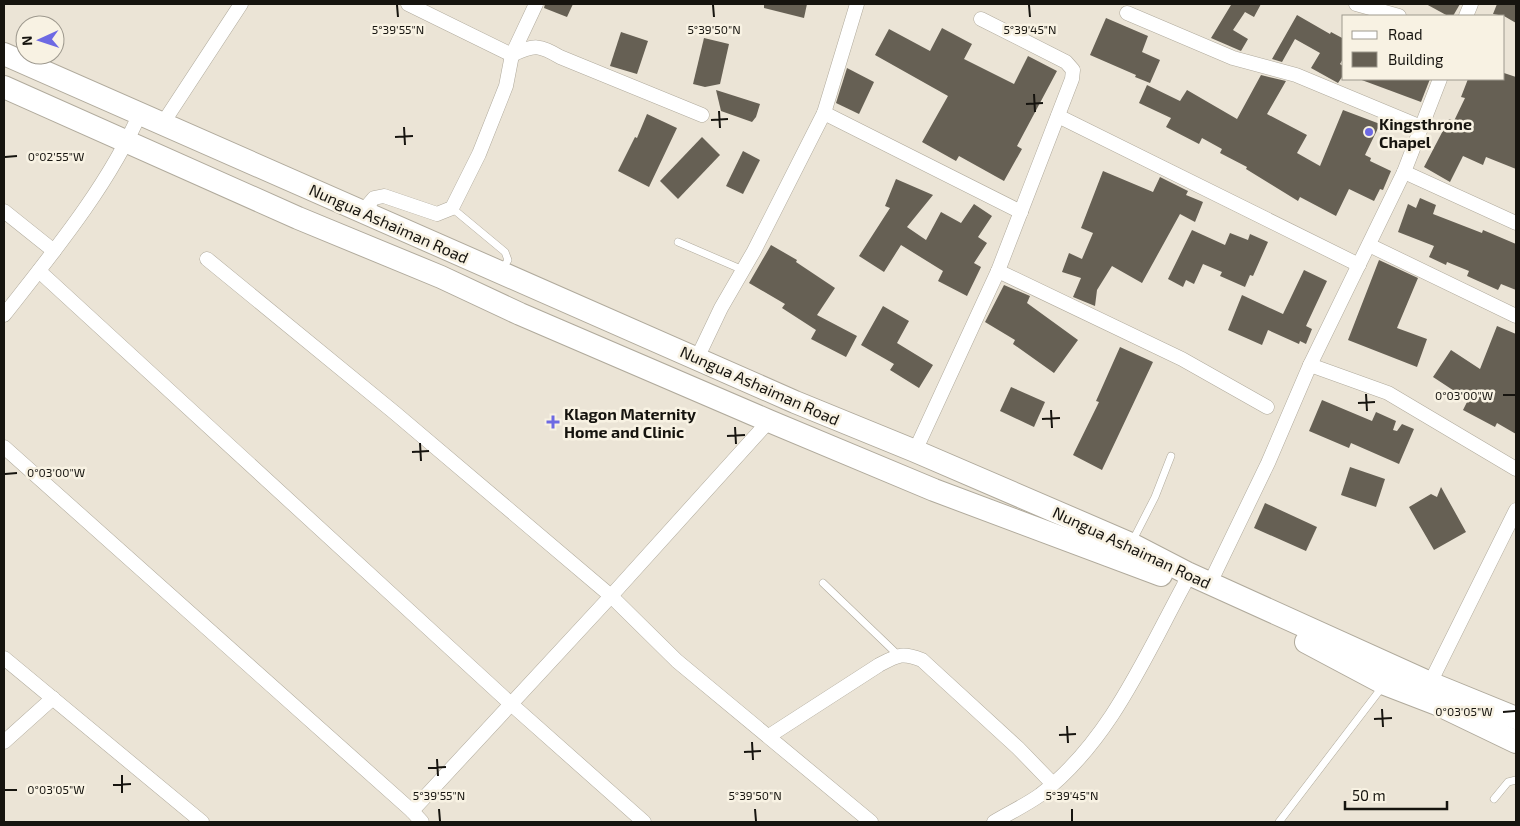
<svg xmlns="http://www.w3.org/2000/svg" width="1520" height="826" viewBox="0 0 1520 826" font-family="'Exo 2',sans-serif">
  <style>
    .building { fill: #666054 }
    .lines { fill: none; stroke-linecap: round; stroke-linejoin: round }
    .lane-casing { stroke: #b0aa9c; stroke-width: 8 }
    .street-casing { stroke: #b0aa9c; stroke-width: 15 }
    .primary-casing { stroke: #b0aa9c; stroke-width: 24 }
    .lane { stroke: #fff; stroke-width: 7 }
    .street { stroke: #fff; stroke-width: 14 }
    .primary { stroke: #fff; stroke-width: 22 }
    .ticks { fill: none; stroke: #16140f; stroke-width: 2 }
    .poi-dot { fill: #6d69e3; stroke: #f8f2e3; stroke-width: 2 }
    .labels { text-anchor: middle; dominant-baseline: central; stroke-width: 5; stroke-linejoin: round; paint-order: stroke }
    .poi-label { font-size: 16px; font-weight: bold; fill: #16140f; stroke: #f8f2e3; text-anchor: start }
    .street-label { font-size: 16px; fill: #16140f; stroke: #f8f2e3 }
    .ticks-label { font-size: 12px; text-anchor: middle; fill: #16140f; stroke: #f8f2e3; stroke-width: 5; stroke-linejoin: round; paint-order: stroke }
  </style>
  <rect width="100%" height="100%" fill="#ebe4d6"/>
  <g class="building">
    <polygon points="545,4 573,4 567,17 544,8"/>
    <polygon points="764,4 807,4 804,18 764,8"/>
    <polygon points="1229,4 1261,4 1254,17 1245,12 1233,30 1248,39 1241,51 1211,38 1231,5"/>
    <polygon points="1426,4 1460,4 1453,16 1448,16"/>
    <polygon points="1497,4 1516,4 1516,23 1504,16 1493,14"/>
    <polygon points="1297,15 1330,34 1331,32 1344,39 1344,57 1340,64 1344,67 1344,74 1338,83 1311,68 1320,53 1295,39 1282,62 1272,59"/>
    <polygon points="1106,18 1148,36 1142,52 1160,60 1150,83 1135,77 1136,75 1090,55"/>
    <polygon points="942,28 972,44 964,59 1014,84 1028,56 1057,71 1017,146 1022,149 1004,181 959,156 956,161 922,142 948,96 875,55 889,29 930,51"/>
    <polygon points="621,32 648,41 637,74 610,66"/>
    <polygon points="704,38 729,44 720,84 705,87 693,84"/>
    <polygon points="847,68 874,82 859,114 836,103"/>
    <polygon points="1504,73 1516,77 1516,169 1486,157 1483,165 1463,156 1450,182 1424,167 1449,119 1454,121 1465,98 1461,97 1468,79 1504,79"/>
    <polygon points="1261,75 1286,81 1267,114 1307,135 1297,153 1320,166 1343,110 1380,124 1365,155 1371,158 1370,161 1391,171 1383,190 1380,189 1374,201 1349,189 1336,216 1300,197 1298,201 1246,169 1247,167 1220,153 1222,149 1202,138 1199,144 1166,127 1171,118 1139,103 1147,85 1180,101 1187,90 1237,119"/>
    <polygon points="1359,79 1430,79 1421,102"/>
    <polygon points="716,90 760,104 756,117 752,122 721,111"/>
    <polygon points="647,114 677,128 649,187 618,171 635,137 637,138"/>
    <polygon points="702,137 720,155 678,199 660,181"/>
    <polygon points="743,151 760,160 743,194 726,186"/>
    <polygon points="1103,171 1153,192 1160,177 1188,191 1186,195 1203,202 1195,222 1180,214 1142,283 1112,266 1097,290 1095,306 1073,297 1081,278 1062,272 1069,253 1082,259 1093,233 1081,228"/>
    <polygon points="896,179 933,195 907,227 926,240 941,212 961,223 974,204 992,216 978,237 987,243 974,263 981,267 967,296 938,281 943,271 901,245 884,272 859,256 890,208 885,206"/>
    <polygon points="1420,198 1436,205 1433,214 1482,233 1483,230 1516,244 1516,290 1501,284 1498,290 1467,276 1469,271 1447,262 1446,265 1429,257 1434,246 1398,232 1408,204 1416,208"/>
    <polygon points="1192,230 1225,245 1230,233 1248,240 1250,234 1268,242 1253,276 1250,275 1245,287 1220,276 1222,272 1203,264 1194,284 1186,280 1183,287 1168,279"/>
    <polygon points="771,245 797,260 796,262 835,288 817,315 857,336 846,357 811,339 816,330 782,308 785,304 749,283"/>
    <polygon points="1379,260 1418,278 1397,328 1427,339 1417,367 1348,340"/>
    <polygon points="1304,270 1327,281 1306,326 1312,329 1306,344 1300,341 1299,344 1268,330 1262,345 1228,330 1242,295 1283,314"/>
    <polygon points="1004,285 1030,296 1027,303 1078,340 1054,373 1013,344 1015,340 985,322"/>
    <polygon points="883,306 909,321 897,343 933,365 919,388 890,370 894,364 861,345"/>
    <polygon points="1497,326 1516,334 1516,434 1497,423 1495,427 1463,410 1468,400 1433,377 1451,350 1480,369"/>
    <polygon points="1120,347 1153,362 1102,470 1073,455 1099,402 1096,401"/>
    <polygon points="1011,387 1045,402 1034,427 1000,411"/>
    <polygon points="1322,400 1372,421 1376,412 1396,421 1393,430 1397,431 1402,424 1414,429 1399,464 1351,443 1349,448 1309,431"/>
    <polygon points="1350,467 1385,479 1376,507 1341,495"/>
    <polygon points="1441,487 1466,532 1434,550 1409,507 1431,494 1437,497"/>
    <polygon points="1265,503 1317,527 1306,551 1254,528"/>
  </g>
  <g class="lines">
    <g class="lane-casing">
      <g id="lane">
        <polyline points="452,208 505,252 508,260 502,270"/>
        <polyline points="678,242 743,270"/>
        <polyline points="1132,542 1155,497 1171,456"/>
        <polyline points="823,583 898,655"/>
        <polyline points="1494,799 1508,782 1516,780"/>
        <polyline points="1279,822 1383,686"/>
      </g>
    </g>
    <g class="street-casing">
      <g id="street">
        <path d="M408,4l104,51c23,-11 27,-10 48,2l142,58"/>
        <polyline points="1356,4 1399,16"/>
        <polyline points="1127,13 1233,58 1296,75 1421,127"/>
        <polyline points="1466,16 1471,4"/>
        <polyline points="824,113 1021,212"/>
        <polyline points="1058,116 1359,265"/>
        <polyline points="163,123 241,4"/>
        <polyline points="1404,172 1516,223"/>
        <polyline points="4,211 54,251"/>
        <polyline points="363,211 374,198 384,196 437,214 452,208 479,154 506,86 512,55 536,4"/>
        <polyline points="1369,245 1516,316"/>
        <polyline points="207,259 395,413 611,596 677,661 871,822"/>
        <polyline points="39,271 511,704 644,822"/>
        <polyline points="998,271 1182,359 1267,407"/>
        <path d="M4,315c48,-61 105,-130 136,-202"/>
        <polyline points="694,356 701,350 721,308 754,251 824,113 857,4"/>
        <polyline points="1310,365 1388,393 1516,469"/>
        <polyline points="4,447 412,811 422,822"/>
        <polyline points="915,451 998,271 1072,79 1073,70 1066,62 981,19"/>
        <polyline points="1210,583 1268,463 1310,365 1404,172 1440,79"/>
        <polyline points="4,658 202,822"/>
        <polyline points="1430,683 1516,510"/>
        <path d="M769,736l110,-71c19,-10 23,-13 43,-5l96,88 34,35"/>
        <polyline points="4,742 53,698"/>
        <polyline points="412,811 611,596 769,421"/>
        <path d="M994,822c15,-9 32,-17 46,-27 69,-53 104,-136 144,-210l3,-12"/>
      </g>
    </g>
    <g class="primary-casing">
      <g id="primary">
        <polyline points="4,54 795,402 915,451 1131,544 1187,573 1430,683 1516,718"/>
        <polyline points="4,87 298,218 441,277 520,314 769,421 934,490 1161,575"/>
        <polyline points="1306,642 1385,684 1437,704 1516,742"/>
      </g>
    </g>
    <use href="#lane" class="lane"/>
    <use href="#street" class="street"/>
    <use href="#primary" class="primary"/>
  </g>
  <path class="ticks" d="M397,5l1,12M713,5l1,12M1029,5l1,12M1034,94l1,18M1026,104l17,-1M719,111l1,17M711,120l17,-1M404,127l1,18M395,137l18,-1M5,157l12,-1M1366,394l1,17M1503,395h12M1358,403l17,-1M1051,410l1,18M1042,419l18,-1M735,427l1,17M727,436l18,-1M420,443l1,18M412,452l17,-1M5,474l12,-1M1382,709l1,18M1503,712l12,-1M1374,719l18,-1M1067,726l1,17M1059,735l17,-1M752,742l1,18M744,752l17,-1M437,759l1,17M428,768l18,-1M122,775v18M113,785l18,-1M5,790h12M439,809l1,12M755,809l1,12M1072,809v12"/>
  <g class="poi-dot">
    <circle cx="1369" cy="132" r="5"/>
    <path d="M550.5 414.5h5v5h5v5h-5v5h-5v-5h-5v-5h5z"/>
  </g>
  <g class="labels">
    <g class="poi-label">
      <text x="1379" y="123">Kingsthrone<tspan x="1379" dy="18">Chapel</tspan></text>
      <text x="564" y="413">Klagon Maternity<tspan x="564" dy="18">Home and Clinic</tspan></text>
    </g>
    <g class="street-label">
      <text transform="translate(389 223) rotate(24)">Nungua Ashaiman Road</text>
      <text transform="translate(760 385) rotate(24)">Nungua Ashaiman Road</text>
      <text transform="translate(1132 547) rotate(25)">Nungua Ashaiman Road</text>
    </g>
  </g>
  <g class="ticks-label">
    <text x="398" y="34">5°39'55"N</text>
    <text x="714" y="34">5°39'50"N</text>
    <text x="1030" y="34">5°39'45"N</text>
    <text x="56" y="161">0°02'55"W</text>
    <text x="1464" y="400">0°03'00"W</text>
    <text x="56" y="477">0°03'00"W</text>
    <text x="1464" y="716">0°03'05"W</text>
    <text x="56" y="794">0°03'05"W</text>
    <text x="439" y="800">5°39'55"N</text>
    <text x="755" y="800">5°39'50"N</text>
    <text x="1072" y="800">5°39'45"N</text>
  </g>
  <rect width="1520" height="826" fill="none" stroke="#16140f" stroke-width="10"/>
  <rect x="1342" y="15" width="162" height="65" fill="#f8f2e3" stroke="#9e998e"/>
  <rect x="1352" y="31" width="25" height="8" fill="#ffffff" stroke="#9e998e"/>
  <text x="1388" y="40" font-size="15" fill="#16140f">Road</text>
  <rect x="1352" y="52" width="25" height="15" fill="#666054" stroke="#9e998e"/>
  <text x="1388" y="65" font-size="15" fill="#16140f">Building</text>
  <g transform="translate(40 40) rotate(267)"><circle r="24" fill="#f8f2e3" stroke="#9e998e"/>
  <path d="M0-4L9 19L0 12L-9 19Z" fill="#6d69e3"/>
  <text y="-8" font-size="14" font-weight="bold" text-anchor="middle" fill="#16140f">N</text>
  </g>
  <path d="M1345 801v8h102v-8" fill="none" stroke="#16140f" stroke-width="2.5"/>
  <text x="1352" y="801" font-size="15" fill="#16140f" stroke="#f8f2e3" stroke-width="4" paint-order="stroke">50 m</text>
</svg>
